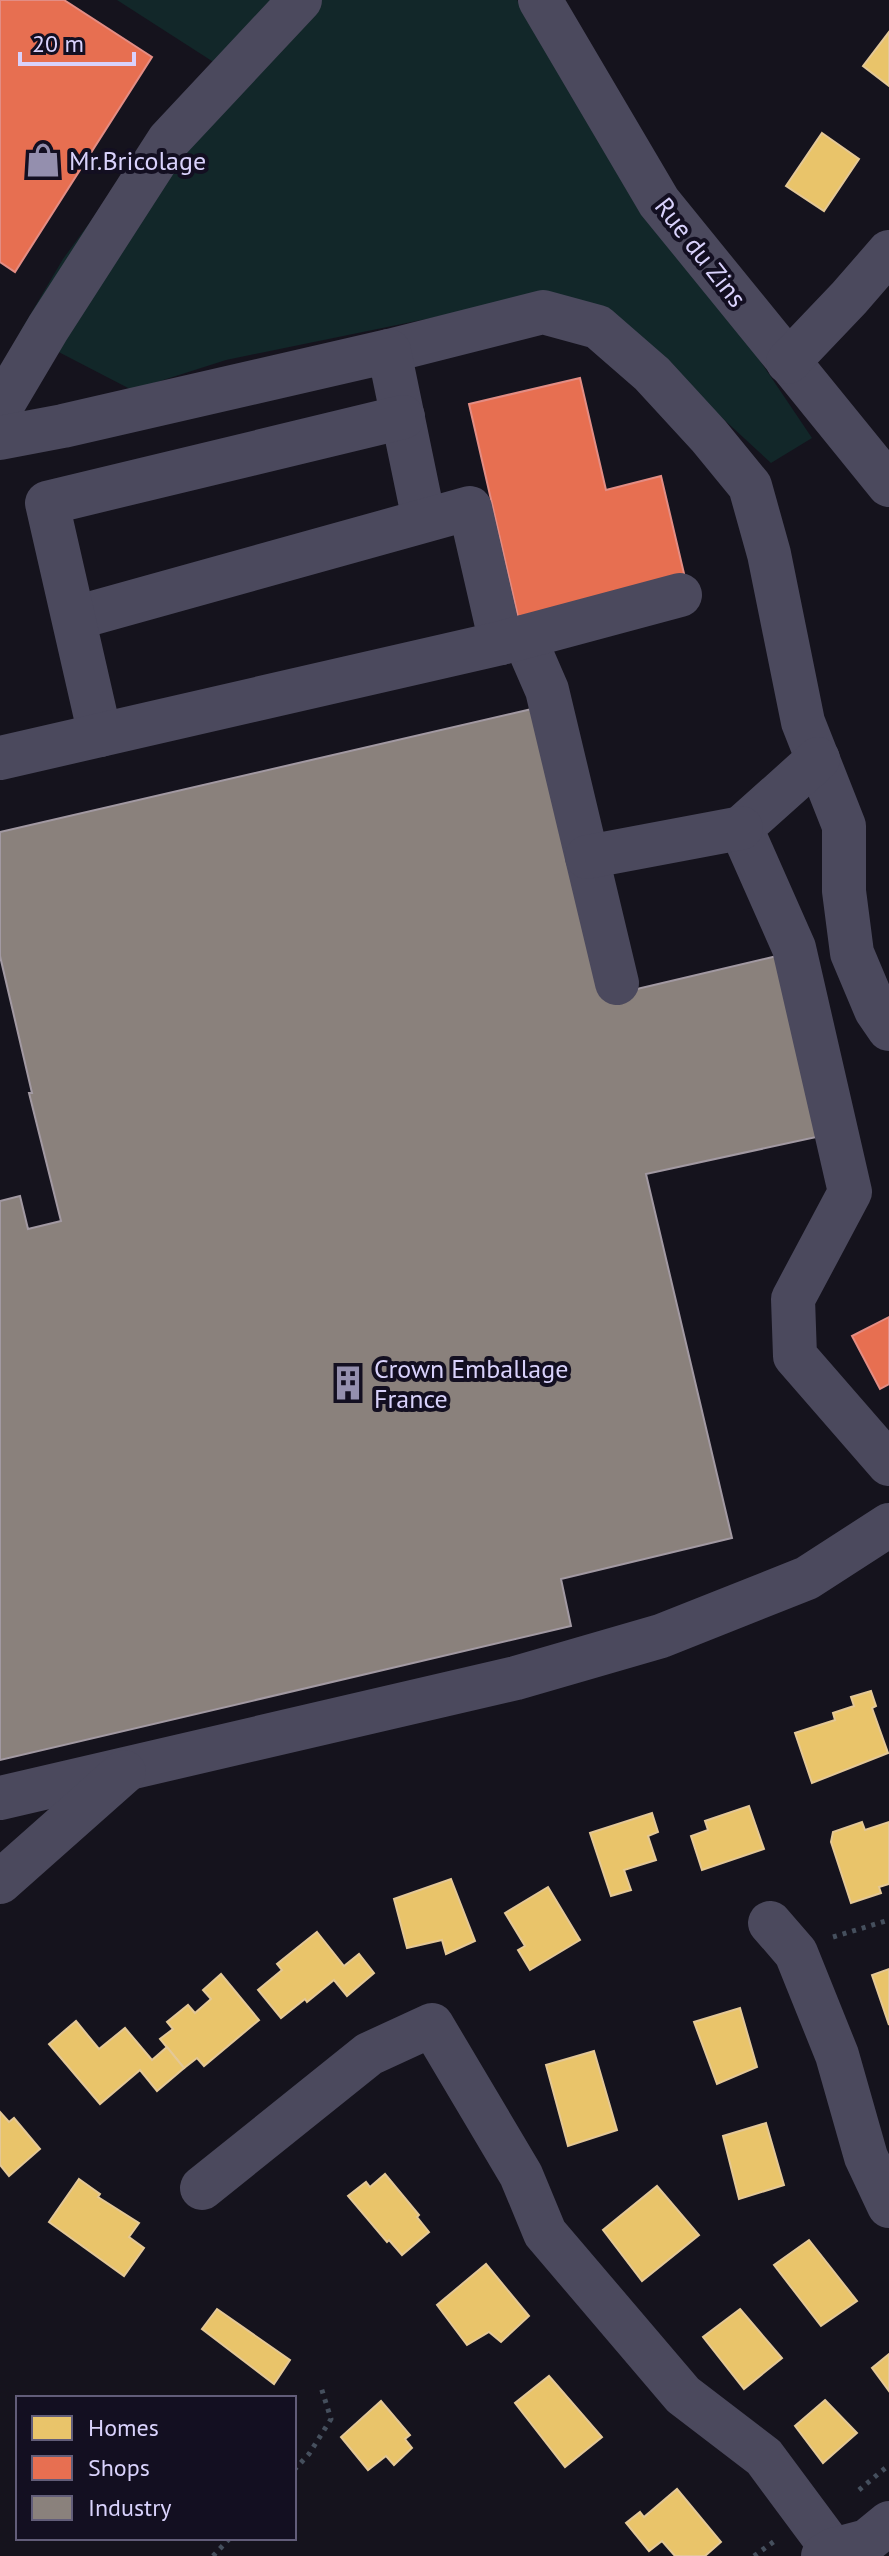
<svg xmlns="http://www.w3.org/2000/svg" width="889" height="2556" viewBox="0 0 889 2556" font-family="'PT Sans',sans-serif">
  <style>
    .green { fill: #122729 }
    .homes { fill: #e9c46a; stroke: #e4c896; stroke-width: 2 }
    .shops { fill: #e76f51; stroke: #e38d84; stroke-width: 2 }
    .industry { fill: #8a817c; stroke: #a299a2; stroke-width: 2 }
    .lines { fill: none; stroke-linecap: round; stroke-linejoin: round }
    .path { stroke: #454f5d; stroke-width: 5; stroke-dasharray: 4 6; stroke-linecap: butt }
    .minor { stroke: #4b495d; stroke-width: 44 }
    .labels { text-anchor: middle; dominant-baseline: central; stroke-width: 8; stroke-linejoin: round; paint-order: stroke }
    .poi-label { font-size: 26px; fill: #d9d2fc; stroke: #130f21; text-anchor: start }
    .street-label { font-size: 26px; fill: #d9d2fc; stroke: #130f21 }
  </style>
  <rect width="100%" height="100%" fill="#15131d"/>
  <polygon class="green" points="117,0 517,0 812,438 771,463 604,309 480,308 226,360 132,390 20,332 63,259 158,129 215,63"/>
  <g class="homes">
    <polygon points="889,32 889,86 863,66"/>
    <polygon points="822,133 859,159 824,211 786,186"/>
    <polygon points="871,1691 876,1706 872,1708 888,1753 812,1783 795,1733 835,1720 833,1713 854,1706 851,1697"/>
    <polygon points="749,1806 764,1849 702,1870 691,1836 708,1830 705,1821"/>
    <polygon points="652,1813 658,1832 648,1836 656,1860 624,1870 631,1890 611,1896 590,1833"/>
    <polygon points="862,1822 865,1830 889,1822 889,1884 879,1887 881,1893 851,1903 831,1842 833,1832"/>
    <polygon points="451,1879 475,1941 446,1954 442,1940 407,1948 394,1899"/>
    <polygon points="548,1887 580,1940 530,1970 518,1950 525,1946 505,1913"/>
    <polygon points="317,1932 344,1966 359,1954 374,1973 347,1996 334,1980 307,2002 305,1999 281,2018 258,1990 282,1970 277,1964"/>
    <polygon points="889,1969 889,2025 872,1975"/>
    <polygon points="221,1974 259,2020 204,2066 197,2058 184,2068 160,2039 173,2029 167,2022 188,2005 195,2013 211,1999 203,1990"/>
    <polygon points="740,2008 757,2067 717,2084 694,2022"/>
    <polygon points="76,2021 99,2049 125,2028 152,2060 167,2047 184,2068 157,2091 140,2070 100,2104 49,2044"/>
    <polygon points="594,2051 617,2130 568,2146 546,2065"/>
    <polygon points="0,2112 9,2122 14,2118 40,2149 9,2176 0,2165"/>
    <polygon points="766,2123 784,2185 739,2199 723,2136"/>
    <polygon points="385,2174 419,2215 417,2217 429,2232 402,2255 389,2240 387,2242 348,2196 366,2182 370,2187"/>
    <polygon points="79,2179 100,2194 98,2197 139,2223 129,2237 144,2248 124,2276 49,2222"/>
    <polygon points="657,2186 699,2235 642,2281 603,2230"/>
    <polygon points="809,2240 857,2301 821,2326 774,2265"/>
    <polygon points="486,2264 529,2316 501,2342 489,2332 467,2345 437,2305"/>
    <polygon points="217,2309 290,2360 274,2384 202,2329"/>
    <polygon points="740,2309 782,2358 744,2389 703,2337"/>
    <polygon points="889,2354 889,2391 872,2368"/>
    <polygon points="549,2376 602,2437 565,2467 515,2403"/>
    <polygon points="825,2400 857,2433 823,2463 795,2426"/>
    <polygon points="381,2401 410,2435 405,2439 412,2448 394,2465 386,2456 368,2470 341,2437"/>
    <polygon points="677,2489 721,2542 705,2556 675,2556 662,2541 649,2551 626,2523 640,2512 644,2517"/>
  </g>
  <g class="shops">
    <polygon points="0,0 64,0 152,57 15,272 0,262"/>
    <polygon points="580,378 606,490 661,476 686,582 519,621 469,404"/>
    <polygon points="889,1317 889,1384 880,1389 852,1336"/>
  </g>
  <polygon class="industry" points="536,708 603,997 777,956 821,1136 646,1174 732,1538 561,1579 571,1626 0,1760 0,1201 20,1196 28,1229 61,1221 29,1093 32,1093 0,956 0,832"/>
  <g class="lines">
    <g class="path">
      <polyline points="833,1937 889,1920"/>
      <polyline points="294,2470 309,2454 331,2419 320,2384"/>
      <polyline points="859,2490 889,2465"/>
      <polyline points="213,2556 230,2538"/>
      <polyline points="754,2556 776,2540"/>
    </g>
    <g class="minor">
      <polyline points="540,0 659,202 889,485"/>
      <polyline points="389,351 543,312 598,327 652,374 709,436 750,486 769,554 803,722 844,826 844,891 852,953 876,1010 889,1029"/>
      <polyline points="788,362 849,298 889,252"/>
      <polyline points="0,409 48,328 169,140 300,0"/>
      <polyline points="0,438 63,426 389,351 424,520"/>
      <polyline points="75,618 470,508 501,643"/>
      <polyline points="524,637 547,690 617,983"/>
      <polyline points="100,735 47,503 403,417"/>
      <polyline points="0,758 501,643 680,595"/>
      <polyline points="818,759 741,828 794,948 850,1192 793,1299 795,1356 889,1464"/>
      <polyline points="587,857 741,828"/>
      <polyline points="0,1798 516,1678 661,1636 807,1578 889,1525"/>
      <polyline points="0,1882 124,1772"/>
      <polyline points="770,1923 796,1953 837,2055 866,2157 889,2206"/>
      <polyline points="202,2188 369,2054 432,2025 521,2175 545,2233 683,2395 764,2457 833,2550"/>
      <polyline points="823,2556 833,2550 867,2541 889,2523"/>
    </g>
  </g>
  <defs>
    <g id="shop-bare" transform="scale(2.76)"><path d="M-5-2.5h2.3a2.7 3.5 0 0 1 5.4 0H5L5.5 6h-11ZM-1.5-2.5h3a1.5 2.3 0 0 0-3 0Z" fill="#948fae" stroke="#130f21" stroke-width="2.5" paint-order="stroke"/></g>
    <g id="building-bare" transform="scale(2.76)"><path d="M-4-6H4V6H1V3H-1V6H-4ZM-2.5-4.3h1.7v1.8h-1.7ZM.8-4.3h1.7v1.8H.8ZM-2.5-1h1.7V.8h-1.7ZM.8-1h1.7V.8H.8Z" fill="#948fae" stroke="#130f21" stroke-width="2.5" paint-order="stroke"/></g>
  </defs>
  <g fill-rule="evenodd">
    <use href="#shop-bare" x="43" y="160"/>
    <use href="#building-bare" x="348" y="1383"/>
  </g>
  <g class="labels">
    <g class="poi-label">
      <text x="69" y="160">Mr.Bricolage</text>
      <text x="374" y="1368">Crown Emballage<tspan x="374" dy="30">France</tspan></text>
    </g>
    <g class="street-label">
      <text transform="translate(701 252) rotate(52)">Rue du Zins</text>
    </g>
  </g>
  <rect x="16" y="2396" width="280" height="144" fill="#130f21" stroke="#625d79" stroke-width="2"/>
  <rect x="32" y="2416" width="40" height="24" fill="#e9c46a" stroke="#625d79" stroke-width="2"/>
  <text x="88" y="2436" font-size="24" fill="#d9d2fc">Homes</text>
  <rect x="32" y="2456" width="40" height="24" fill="#e76f51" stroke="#625d79" stroke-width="2"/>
  <text x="88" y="2476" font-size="24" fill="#d9d2fc">Shops</text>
  <rect x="32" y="2496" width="40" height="24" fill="#8a817c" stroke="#625d79" stroke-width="2"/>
  <text x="88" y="2516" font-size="24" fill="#d9d2fc">Industry</text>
  <path d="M20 52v12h114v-12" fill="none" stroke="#d9d2fc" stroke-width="4"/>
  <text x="32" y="52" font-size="24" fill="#d9d2fc" stroke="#130f21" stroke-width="6" paint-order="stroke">20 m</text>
</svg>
